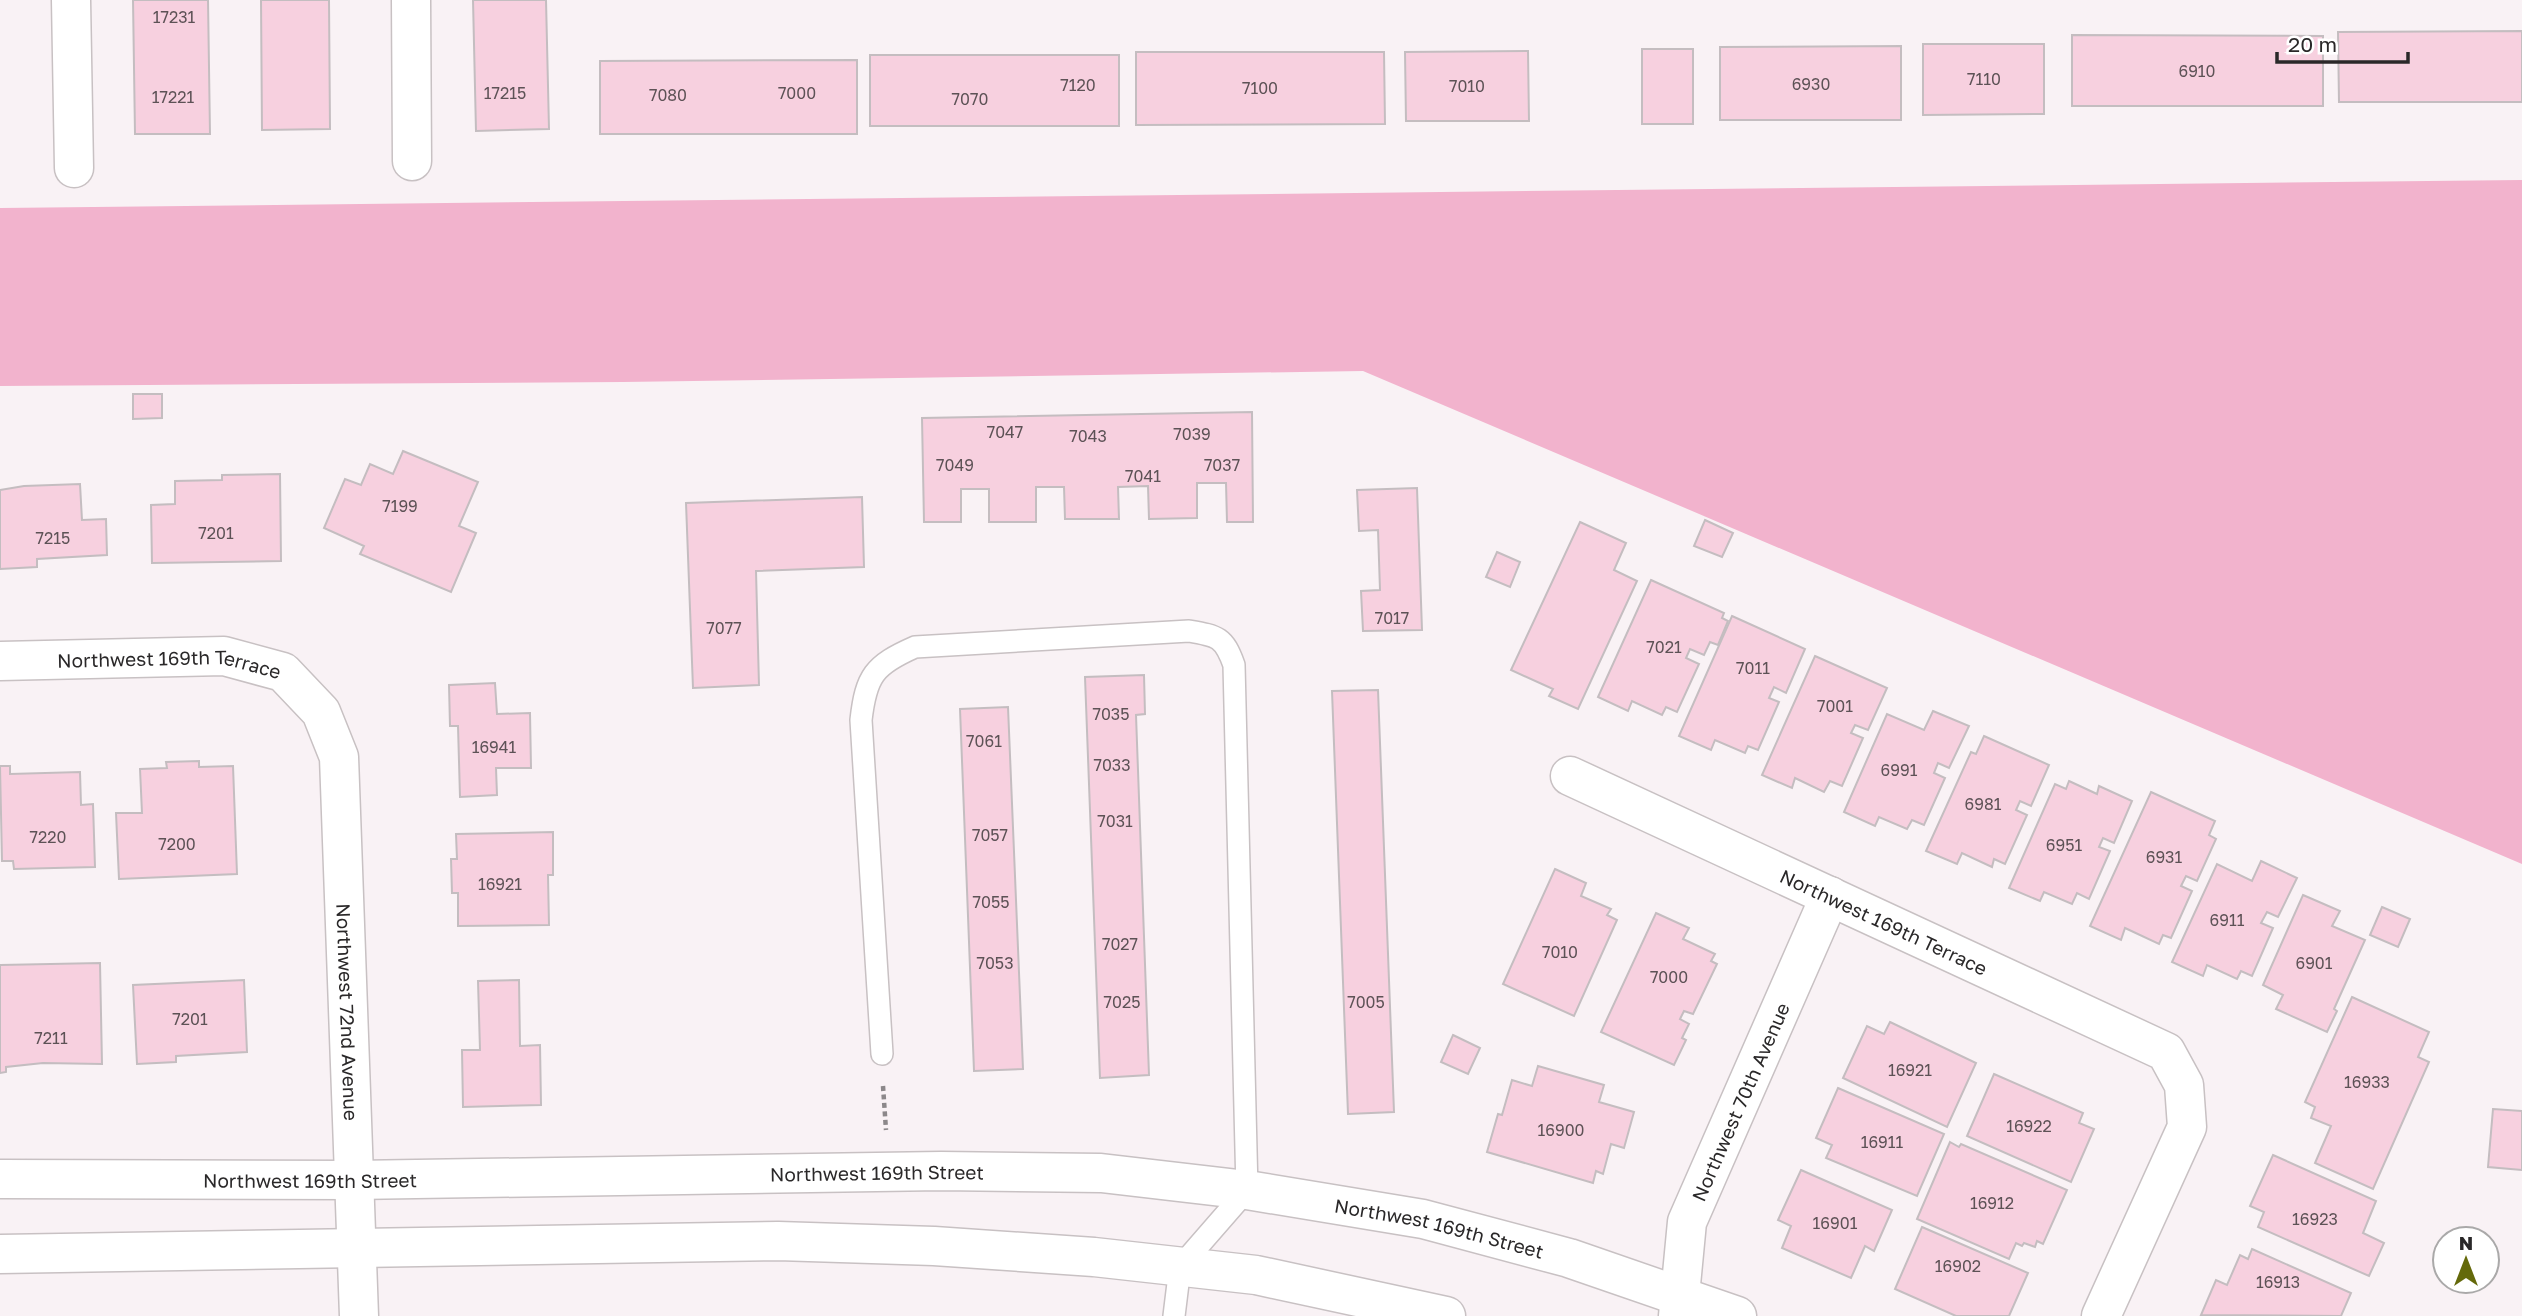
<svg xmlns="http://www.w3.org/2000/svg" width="2522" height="1316" viewBox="0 0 2522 1316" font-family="'Golos Text',sans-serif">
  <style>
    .water { fill: #f2b3cd }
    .building { fill: #f7d0df; stroke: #c4bdc0; stroke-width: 2 }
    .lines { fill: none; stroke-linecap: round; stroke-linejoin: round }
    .lane-casing { stroke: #c8c1c3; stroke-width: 24 }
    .street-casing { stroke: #c8c1c3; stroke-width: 41 }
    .secondary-casing { stroke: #c8c1c3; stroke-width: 41 }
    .path { stroke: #8c888a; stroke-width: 4.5; stroke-dasharray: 5 3.5; stroke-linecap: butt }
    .lane { stroke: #fff; stroke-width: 21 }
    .street { stroke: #fff; stroke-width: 38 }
    .secondary { stroke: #fff; stroke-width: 38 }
    .labels { text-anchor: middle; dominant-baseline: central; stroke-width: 5; stroke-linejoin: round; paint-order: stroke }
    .number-label { font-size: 16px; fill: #5d5256 }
    .street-label { font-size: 19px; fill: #2a2829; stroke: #fff }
  </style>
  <rect width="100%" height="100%" fill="#f9f2f5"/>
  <polygon class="water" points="2522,180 2522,864 1363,371 623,382 0,386 0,208"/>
  <g class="building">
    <polygon points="133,0 208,0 210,134 135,134"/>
    <polygon points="261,0 329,0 330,129 262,130"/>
    <polygon points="473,0 546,0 549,129 476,131"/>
    <polygon points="2522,31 2522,102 2339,102 2338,32"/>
    <polygon points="2072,35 2323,36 2323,106 2072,106"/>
    <polygon points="1923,44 2044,44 2044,114 1923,115"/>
    <polygon points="1901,46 1901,120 1720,120 1720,47"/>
    <rect x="1642" y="49" width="51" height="75"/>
    <polygon points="1528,51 1529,121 1406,121 1405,52"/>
    <polygon points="1136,52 1384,52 1385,124 1136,125"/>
    <rect x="870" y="55" width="249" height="71"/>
    <polygon points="857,60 857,134 600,134 600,61"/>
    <polygon points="133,394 162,394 162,418 133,419"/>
    <polygon points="1252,412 1253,522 1227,522 1226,483 1197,483 1197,518 1149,519 1148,486 1118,487 1119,519 1065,519 1064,487 1036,487 1036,522 989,522 989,489 961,489 961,522 924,522 922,418"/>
    <polygon points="403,451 478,482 459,526 476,533 451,592 360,554 364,546 324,528 345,479 361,485 370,464 393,474"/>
    <polygon points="280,474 281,561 152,563 151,505 175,504 175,481 222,480 222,475"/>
    <polygon points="80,484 82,520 106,519 107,555 37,559 37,567 0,569 0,490 24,486"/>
    <polygon points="1417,488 1422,630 1363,631 1361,591 1380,590 1378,530 1359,531 1357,490"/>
    <polygon points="862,497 864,567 756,571 759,685 693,688 686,503"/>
    <polygon points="1705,520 1733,533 1722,557 1694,546"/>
    <polygon points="1580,522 1626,543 1614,570 1637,581 1578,709 1549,696 1553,689 1511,670"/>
    <polygon points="1497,552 1520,562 1510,587 1486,577"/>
    <polygon points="1651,580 1724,613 1722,618 1728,621 1718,645 1710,642 1704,655 1690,649 1686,658 1699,664 1677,712 1666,707 1662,715 1632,701 1628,711 1598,697"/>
    <polygon points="1732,616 1805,649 1786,693 1774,687 1769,698 1779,702 1758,750 1748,746 1745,753 1715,740 1711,750 1679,736"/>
    <polygon points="1815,656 1887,688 1868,730 1855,725 1851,733 1863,738 1842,786 1830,781 1824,792 1795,778 1792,788 1762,775"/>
    <polygon points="1144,675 1145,714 1136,715 1149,1075 1100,1078 1085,677"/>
    <polygon points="495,683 497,714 530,713 531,768 496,768 497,795 460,797 458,726 450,726 449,685"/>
    <polygon points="1378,690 1394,1112 1348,1114 1332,691"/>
    <polygon points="1008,707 1023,1069 974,1071 960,709"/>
    <polygon points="1933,711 1969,726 1949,768 1938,763 1934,773 1945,778 1924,825 1912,820 1907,829 1879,817 1875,826 1844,812 1887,714 1924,730"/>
    <polygon points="1984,736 2049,765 2031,806 2020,801 2016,810 2027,815 2005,864 1994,859 1992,867 1962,853 1957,864 1926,851 1971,752 1976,754"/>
    <polygon points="199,761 199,767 233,766 237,874 119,879 116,813 142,813 140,769 167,768 166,762"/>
    <polygon points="0,766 10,766 10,774 80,772 81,805 93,804 95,867 14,869 13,861 2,861"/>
    <polygon points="2069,781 2097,794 2099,786 2132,801 2114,843 2103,838 2099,847 2110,851 2089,899 2077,893 2072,904 2044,892 2040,901 2009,888 2055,784 2066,789"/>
    <polygon points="2151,792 2215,821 2209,835 2216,839 2197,881 2186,876 2181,886 2192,891 2171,938 2163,935 2159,944 2125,928 2121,940 2090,926"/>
    <polygon points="553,832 553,875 548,875 549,925 458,926 458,893 452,893 451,859 457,859 456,834"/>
    <polygon points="2261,861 2297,878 2278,917 2267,912 2261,923 2273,928 2252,976 2241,971 2237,979 2207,965 2203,976 2172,962 2217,864 2252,881"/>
    <polygon points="1555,869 1586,883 1581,896 1611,909 1607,915 1617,920 1574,1016 1503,984"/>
    <polygon points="2303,895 2340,911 2332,926 2365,940 2334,1009 2337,1011 2327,1032 2276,1009 2283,995 2263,985"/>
    <polygon points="2382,907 2410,919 2398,947 2370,935"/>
    <polygon points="1656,913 1689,928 1683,939 1715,954 1711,961 1717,964 1693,1014 1684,1011 1680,1019 1689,1024 1682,1038 1686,1040 1674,1065 1601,1032"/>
    <polygon points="100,963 102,1064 43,1063 6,1067 6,1072 0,1073 0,965"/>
    <polygon points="244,980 247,1052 176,1056 176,1062 137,1064 133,985"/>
    <polygon points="519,980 520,1046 540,1045 541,1105 463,1107 462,1050 480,1050 478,981"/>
    <polygon points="2352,997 2429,1032 2418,1057 2429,1062 2373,1189 2315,1163 2331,1126 2311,1118 2315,1107 2305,1102"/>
    <polygon points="1890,1022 1976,1063 1947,1127 1843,1078 1867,1026 1884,1034"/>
    <polygon points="1453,1035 1480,1048 1468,1074 1441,1062"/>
    <polygon points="1538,1066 1604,1085 1599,1102 1634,1112 1624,1148 1611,1144 1603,1174 1596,1171 1593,1183 1487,1152 1498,1114 1502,1115 1512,1080 1532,1086"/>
    <polygon points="1994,1074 2083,1113 2079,1123 2094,1129 2071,1182 1967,1136"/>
    <polygon points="1838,1088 1944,1134 1917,1196 1826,1158 1832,1145 1816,1138"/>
    <polygon points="2493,1109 2522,1111 2522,1170 2488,1167"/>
    <polygon points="1950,1142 1959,1147 1961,1144 2067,1190 2043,1244 2037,1241 2035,1247 2024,1243 2022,1246 2016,1243 2009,1259 1917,1219"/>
    <polygon points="2273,1155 2376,1201 2363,1233 2384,1243 2369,1276 2258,1227 2264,1212 2250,1206"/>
    <polygon points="1801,1170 1892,1210 1874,1251 1865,1246 1851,1278 1782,1248 1791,1226 1778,1220"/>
    <polygon points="1922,1227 2028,1273 2009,1316 1956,1316 1895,1289"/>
    <polygon points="2252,1249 2351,1293 2341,1316 2201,1315 2216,1280 2227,1285 2240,1255 2248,1259"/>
  </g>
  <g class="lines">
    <g class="lane-casing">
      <path id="lane" d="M882,1054l-21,-334c5,-44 13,-55 54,-73l274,-16c29,5 35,6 45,34l13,525 -67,77 -6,49"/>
    </g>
    <g class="street-casing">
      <g id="street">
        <polyline points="71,0 74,168"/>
        <polyline points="411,0 412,161"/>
        <path id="s1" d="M0,661l224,-5 59,16 38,40 18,45 20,559"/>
        <path id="s2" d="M1570,776l596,276 18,33 3,42 -86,189"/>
        <path id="s3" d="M1678,1316l9,-94 143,-326"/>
      </g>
    </g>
    <g class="secondary-casing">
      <g id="secondary">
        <path id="s4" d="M0,1179l354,1 587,-9 160,2 146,17 176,29 146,39 168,58"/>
        <polyline points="0,1254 778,1241 934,1246 1094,1257 1256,1275 1446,1316"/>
      </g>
    </g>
    <polyline class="path" points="883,1086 886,1130"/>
    <use href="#lane" class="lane"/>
    <use href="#street" class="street"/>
    <use href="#secondary" class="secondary"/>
  </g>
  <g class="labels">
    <g class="number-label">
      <text x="174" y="17">17231</text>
      <text x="2197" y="71">6910</text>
      <text x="1984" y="79">7110</text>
      <text x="1811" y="84">6930</text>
      <text x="1078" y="85">7120</text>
      <text x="1467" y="86">7010</text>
      <text x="1260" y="88">7100</text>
      <text x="505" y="93">17215</text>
      <text x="797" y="93">7000</text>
      <text x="668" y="95">7080</text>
      <text x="173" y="97">17221</text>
      <text x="970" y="99">7070</text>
      <text x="1005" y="432">7047</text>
      <text x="1192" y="434">7039</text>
      <text x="1088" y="436">7043</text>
      <text x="955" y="465">7049</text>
      <text x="1222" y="465">7037</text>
      <text x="1143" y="476">7041</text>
      <text x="400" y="506">7199</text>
      <text x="216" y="533">7201</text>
      <text x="53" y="538">7215</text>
      <text x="1392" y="618">7017</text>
      <text x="724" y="628">7077</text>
      <text x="1664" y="647">7021</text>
      <text x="1753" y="668">7011</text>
      <text x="1835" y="706">7001</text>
      <text x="1111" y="714">7035</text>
      <text x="984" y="741">7061</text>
      <text x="494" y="747">16941</text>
      <text x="1112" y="765">7033</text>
      <text x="1899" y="770">6991</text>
      <text x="1983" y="804">6981</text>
      <text x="1115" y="821">7031</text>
      <text x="990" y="835">7057</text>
      <text x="48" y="837">7220</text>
      <text x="177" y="844">7200</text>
      <text x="2064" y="845">6951</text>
      <text x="2164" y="857">6931</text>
      <text x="500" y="884">16921</text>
      <text x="991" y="902">7055</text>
      <text x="2227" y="920">6911</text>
      <text x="1120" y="944">7027</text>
      <text x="1560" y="952">7010</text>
      <text x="995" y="963">7053</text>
      <text x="2314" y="963">6901</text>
      <text x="1669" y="977">7000</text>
      <text x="1122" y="1002">7025</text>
      <text x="1366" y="1002">7005</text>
      <text x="190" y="1019">7201</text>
      <text x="51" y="1038">7211</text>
      <text x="1910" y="1070">16921</text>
      <text x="2367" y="1082">16933</text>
      <text x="2029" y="1126">16922</text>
      <text x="1561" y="1130">16900</text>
      <text x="1882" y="1142">16911</text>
      <text x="1992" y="1203">16912</text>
      <text x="2315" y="1219">16923</text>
      <text x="1835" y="1223">16901</text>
      <text x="1958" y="1266">16902</text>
      <text x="2278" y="1282">16913</text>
    </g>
    <g class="street-label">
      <text stroke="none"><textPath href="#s1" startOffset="170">Northwest 169th Terrace</textPath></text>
      <text stroke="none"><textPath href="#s2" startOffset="346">Northwest 169th Terrace</textPath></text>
      <text stroke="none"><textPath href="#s1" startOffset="644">Northwest 72nd Avenue</textPath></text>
      <text stroke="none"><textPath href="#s3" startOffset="226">Northwest 70th Avenue</textPath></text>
      <text stroke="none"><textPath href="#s4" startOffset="877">Northwest 169th Street</textPath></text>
      <text stroke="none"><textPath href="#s4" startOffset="310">Northwest 169th Street</textPath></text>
      <text stroke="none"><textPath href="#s4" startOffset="1444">Northwest 169th Street</textPath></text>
    </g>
  </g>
  <g transform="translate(2466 1260)"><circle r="33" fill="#ffffff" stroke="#aaa9a9" stroke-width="2"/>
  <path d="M0-5L12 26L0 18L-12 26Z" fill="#64690a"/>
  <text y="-10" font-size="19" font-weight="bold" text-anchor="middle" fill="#2a2829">N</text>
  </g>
  <path d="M2277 52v10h131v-10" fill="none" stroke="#2a2829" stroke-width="3.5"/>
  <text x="2288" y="52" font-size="21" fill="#2a2829" stroke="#ffffff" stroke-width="5" paint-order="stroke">20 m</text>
</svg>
